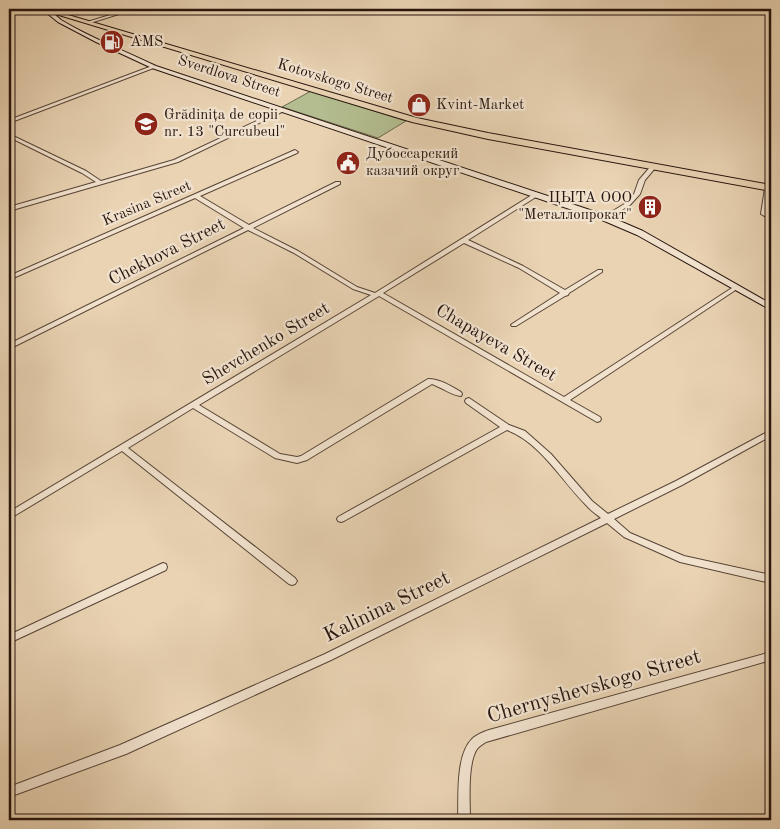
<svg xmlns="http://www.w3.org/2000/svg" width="780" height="829" viewBox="0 0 780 829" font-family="'Old Standard TT',serif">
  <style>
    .green { fill: #b3bd8f; stroke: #6c684e }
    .building { fill: #e4a280; stroke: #26140d }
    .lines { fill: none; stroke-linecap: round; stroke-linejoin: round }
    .street-casing { stroke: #574436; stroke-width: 2 }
    .secondary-casing { stroke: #26140d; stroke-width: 2 }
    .highway-casing { stroke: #26140d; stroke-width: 2 }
    .street { fill: #f1e2ce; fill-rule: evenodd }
    .secondary { fill: #f1e2ce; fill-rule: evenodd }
    .highway { fill: #e9d3b3; fill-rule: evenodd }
    .labels { text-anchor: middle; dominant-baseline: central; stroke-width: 4.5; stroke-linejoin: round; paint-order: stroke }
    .far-poi-label { font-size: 15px; fill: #26140d; stroke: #f1e2ce; text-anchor: start }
    .far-street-label { font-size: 15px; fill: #26140d; stroke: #f1e2ce }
    .street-label { font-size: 18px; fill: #26140d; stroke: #f1e2ce }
    .near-street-label { font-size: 21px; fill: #26140d; stroke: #f1e2ce }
  </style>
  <rect width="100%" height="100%" fill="#e9d3b3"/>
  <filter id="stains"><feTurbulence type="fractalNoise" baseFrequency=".004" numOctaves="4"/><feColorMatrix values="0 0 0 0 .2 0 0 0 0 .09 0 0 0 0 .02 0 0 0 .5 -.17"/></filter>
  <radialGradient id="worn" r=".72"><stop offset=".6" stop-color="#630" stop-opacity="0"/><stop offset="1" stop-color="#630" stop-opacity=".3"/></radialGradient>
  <polygon class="green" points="311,91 406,121 378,138 282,107"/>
  <polygon class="building" points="643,200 661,203 657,215 639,212"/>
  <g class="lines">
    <g class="street-casing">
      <g id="street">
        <polygon points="130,9 135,9 90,23 87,22"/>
        <polygon points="152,66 156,67 9,123 9,120"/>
        <polygon points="282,109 286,110 178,162 9,211 9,207 96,182 82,173 9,137 9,134 86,171 101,181 174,160"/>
        <path d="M295,150l3,2 -1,1 -97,43 49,29 87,-43h4v2l-87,44 45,23 59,36 18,6 160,-100h4v2l-71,45 55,26 42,24 33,-20h4v2l-33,21 -1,2 -3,1 -49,30h-4l-1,-1 1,-1 48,-31 -41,-25 -55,-25 -81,50 181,104 171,-111h4l1,1 -170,113 30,17 1,2 -1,2 -3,1 -218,-126 -180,109 81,49 17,3 4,-1 127,-77c12,0 23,7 33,13l1,2 -1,2c-8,0 -20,-9 -29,-12l-125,76 -10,3 -22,-5 -82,-50 -65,40 167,130 2,3 -2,3 -3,1 -3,-1 -167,-133 -113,68v-7l362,-217 -18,-6 -59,-36 -46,-23 -239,119v-5l235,-116 -49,-30 -184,81 -2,1v-4z"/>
        <polygon points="651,166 656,167 645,180 640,194 630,205 607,219 603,219 603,217 626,203 634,194 639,180"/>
        <polygon points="768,186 771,188 767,213 771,216 771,220 761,214 765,188"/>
        <path d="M469,398l40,27 16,6 26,23 41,47 16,13 68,-33 95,-51v6l-89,49 -68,34 16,14 54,23 87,19v8l-91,-21 -56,-25 -17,-14 -276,137 -205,94 -117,43v-10l111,-42 205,-91 276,-136c-5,-4 -11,-8 -15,-13 -25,-25 -45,-62 -79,-75l-163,91 -3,1 -3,-1 -1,-2 1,-2 162,-90 -34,-24 -1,-2 1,-2z"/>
        <polygon points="163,563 166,564 167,567 166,570 9,643 9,635"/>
        <path d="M771,652v8l-285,82c-3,2 -7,4 -9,7 -10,15 -7,53 -7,71h-12c1,-21 -3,-64 14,-81 4,-4 11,-7 17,-9z"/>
      </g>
    </g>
    <g class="secondary-casing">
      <path id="secondary" d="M42,9c8,0 13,6 19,11 30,18 64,31 95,46l452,150 35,15 128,73v6l-134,-75 -35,-15 -450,-152 -56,-26 -38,-20z"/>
    </g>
    <g class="highway-casing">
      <polygon id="highway" points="39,9 48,9 417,118 488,133 771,185 771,191 488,139 412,122"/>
    </g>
    <use href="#street" class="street"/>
    <use href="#secondary" class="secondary"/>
    <use href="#highway" class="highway"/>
  </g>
  <defs>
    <g id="fuel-disc" transform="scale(1.25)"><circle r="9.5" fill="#8f2418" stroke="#f1e2ce"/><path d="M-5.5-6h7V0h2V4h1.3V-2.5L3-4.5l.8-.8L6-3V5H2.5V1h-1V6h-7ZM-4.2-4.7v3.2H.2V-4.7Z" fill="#fff"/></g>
    <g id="shop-disc" transform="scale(1.25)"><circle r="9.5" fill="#8f2418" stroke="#f1e2ce"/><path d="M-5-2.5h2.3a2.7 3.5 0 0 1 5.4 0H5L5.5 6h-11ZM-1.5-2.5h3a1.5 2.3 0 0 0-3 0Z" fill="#fff"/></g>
    <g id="school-disc" transform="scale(1.25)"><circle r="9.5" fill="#8f2418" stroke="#f1e2ce"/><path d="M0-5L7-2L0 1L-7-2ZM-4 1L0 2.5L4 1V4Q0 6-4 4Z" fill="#fff"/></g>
    <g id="civic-disc" transform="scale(1.25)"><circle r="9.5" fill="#8f2418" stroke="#f1e2ce"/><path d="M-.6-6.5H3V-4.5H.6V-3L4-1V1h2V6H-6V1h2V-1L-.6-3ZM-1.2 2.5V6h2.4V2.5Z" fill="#fff"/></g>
    <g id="building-disc" transform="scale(1.25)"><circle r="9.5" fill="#8f2418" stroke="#f1e2ce"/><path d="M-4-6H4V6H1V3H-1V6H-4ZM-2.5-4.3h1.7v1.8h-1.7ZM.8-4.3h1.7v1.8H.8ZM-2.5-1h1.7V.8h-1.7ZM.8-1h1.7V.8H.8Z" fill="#fff"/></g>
  </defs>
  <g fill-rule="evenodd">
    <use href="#fuel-disc" x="112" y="42"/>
    <use href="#shop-disc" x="419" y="105"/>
    <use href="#school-disc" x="146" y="124"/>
    <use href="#civic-disc" x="348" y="163"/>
    <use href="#building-disc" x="650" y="207"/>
  </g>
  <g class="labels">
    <g class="far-poi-label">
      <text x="130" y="42">AMS</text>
      <text x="436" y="105">Kvint-Market</text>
      <text x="164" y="115">Grădinița de copii<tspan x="164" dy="17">nr. 13 "Curcubeul"</tspan></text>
      <text x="366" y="154">Дубоссарский<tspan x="366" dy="17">казачий округ</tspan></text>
      <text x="632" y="198" text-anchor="end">ЦЫТА ООО<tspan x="632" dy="17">"Металлопрокат"</tspan></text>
    </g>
    <g class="far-street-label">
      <text transform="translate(229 77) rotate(18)">Sverdlova Street</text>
      <text transform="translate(335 82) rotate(17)">Kotovskogo Street</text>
      <text transform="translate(147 204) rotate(-23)">Krasina Street</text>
    </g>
    <g class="street-label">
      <text transform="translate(167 252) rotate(-27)">Chekhova Street</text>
      <text transform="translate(496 343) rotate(30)">Chapayeva Street</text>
      <text transform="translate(266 344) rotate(-31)">Shevchenko Street</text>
    </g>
    <g class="near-street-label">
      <text transform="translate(387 607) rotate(-26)">Kalinina Street</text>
      <text transform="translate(594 687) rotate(-16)">Chernyshevskogo Street</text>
    </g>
  </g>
  <rect width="780" height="829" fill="none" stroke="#e9d3b3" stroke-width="30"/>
  <rect x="10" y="10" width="760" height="809" fill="none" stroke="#26140d" stroke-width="2.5"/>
  <rect x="15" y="15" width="750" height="799" fill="none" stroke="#26140d"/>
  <rect width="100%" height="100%" filter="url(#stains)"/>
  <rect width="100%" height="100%" fill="url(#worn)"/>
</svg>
